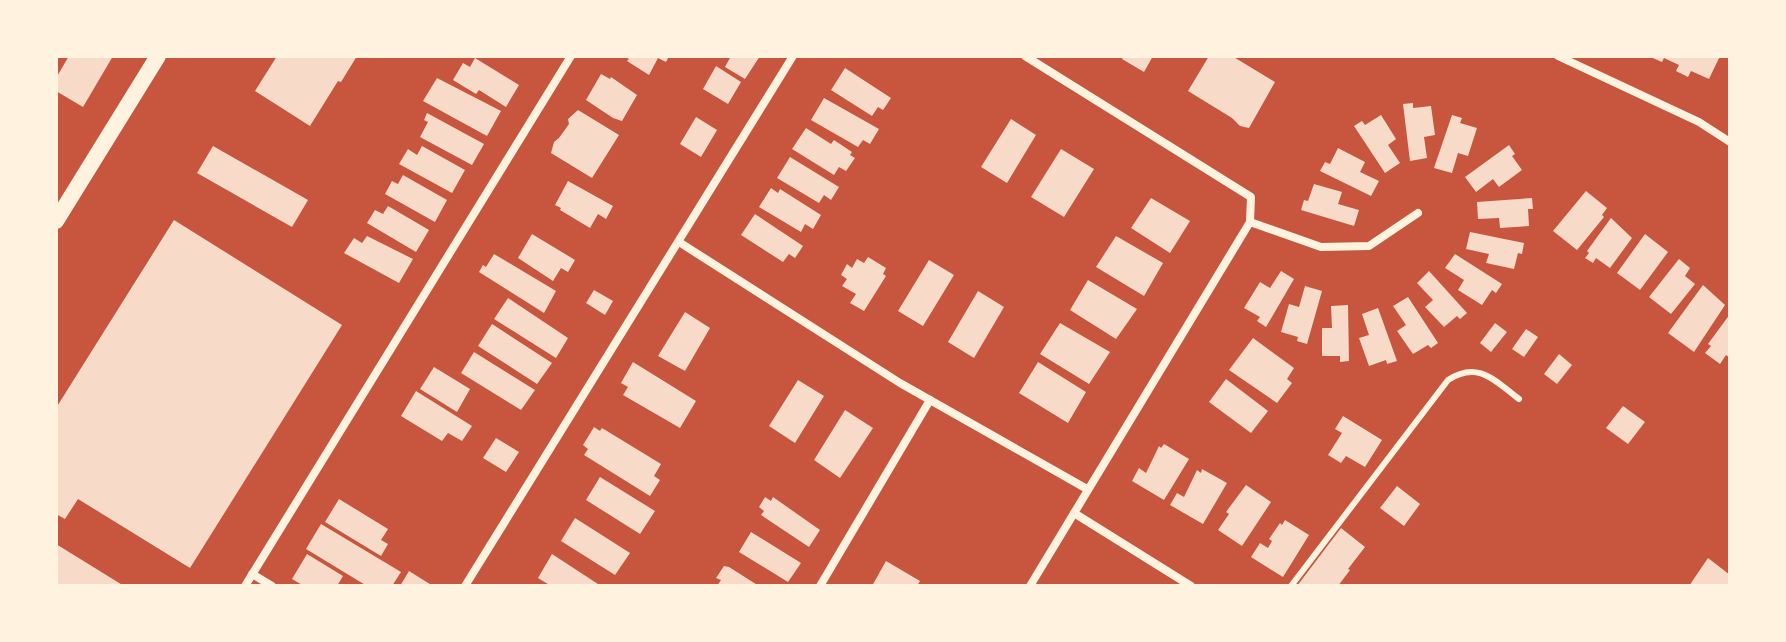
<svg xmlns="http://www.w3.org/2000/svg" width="1786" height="642" viewBox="0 0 1786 642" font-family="Bitter,serif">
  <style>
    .building { fill: #f7dbc8 }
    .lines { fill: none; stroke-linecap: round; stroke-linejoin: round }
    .service { stroke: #fff3e0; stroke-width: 6 }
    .minor { stroke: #fff3e0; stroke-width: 8 }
    .secondary { stroke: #fff3e0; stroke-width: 16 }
  </style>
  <rect width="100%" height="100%" fill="#c8553d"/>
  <g class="building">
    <polygon points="69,56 113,56 83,107 56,91 56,78"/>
    <polygon points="277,56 357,56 341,82 338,81 310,126 255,91"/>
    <polygon points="624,56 669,56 666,62 658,58 649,75 627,61 629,59"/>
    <polygon points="731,56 760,56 745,79 725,67"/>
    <polygon points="1124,56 1153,56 1144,72 1122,59"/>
    <polygon points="1209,56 1232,56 1275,82 1249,128 1240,126 1232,118 1188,91"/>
    <polygon points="1648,56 1720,56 1709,79 1691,71 1688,77 1676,71 1679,65 1664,58 1662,62"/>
    <polygon points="475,58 519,85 506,107 479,90 476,94 453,80 463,63 470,67"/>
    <polygon points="716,66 741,82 728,104 703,89"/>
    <polygon points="845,68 891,98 883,110 878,107 872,116 831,90"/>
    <polygon points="601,74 610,79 611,77 637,95 622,121 613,118 586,100"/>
    <polygon points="437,78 501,111 487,136 423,101"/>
    <polygon points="824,98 879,129 870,144 863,140 858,147 811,120"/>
    <polygon points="1413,103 1413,108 1431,106 1435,135 1424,137 1427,158 1410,161 1403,104"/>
    <polygon points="578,110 619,135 592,178 551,153 554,142 559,138 569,124 568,119"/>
    <polygon points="427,113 484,144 472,165 420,137 428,122 424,120"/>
    <polygon points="1381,115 1396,139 1388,145 1400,163 1385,173 1354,126 1362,121 1365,125"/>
    <polygon points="1452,115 1462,118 1460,123 1477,128 1468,156 1458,153 1452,173 1434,168"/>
    <polygon points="696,117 717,130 701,157 680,144"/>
    <polygon points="1011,119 1036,135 1007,183 981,167"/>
    <polygon points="806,128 831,144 834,140 852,152 850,155 855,158 846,171 839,167 834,175 792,149"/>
    <polygon points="1509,145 1515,154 1512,156 1522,170 1499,187 1493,179 1476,192 1465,177"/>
    <polygon points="213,146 308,200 292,227 197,173"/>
    <polygon points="422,146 465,170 452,193 399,164 408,149 417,155"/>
    <polygon points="1338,148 1365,162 1360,172 1379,181 1371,196 1320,171 1325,162 1330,164"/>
    <polygon points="1061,149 1094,169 1064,217 1031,197"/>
    <polygon points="790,157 839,187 831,200 824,195 819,203 777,178"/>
    <polygon points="403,175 447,200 435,222 385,194 392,181 398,184"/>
    <polygon points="568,181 613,206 606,219 598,214 590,228 560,210 561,208 555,205"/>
    <polygon points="1314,184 1342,192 1338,204 1359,210 1354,226 1301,210 1304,200 1308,201"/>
    <polygon points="771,188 778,193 780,189 821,215 813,229 805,224 801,232 759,207"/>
    <polygon points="1586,191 1607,208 1602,215 1604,217 1577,250 1553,231"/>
    <polygon points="1151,198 1190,221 1170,253 1131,228"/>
    <polygon points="1532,198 1533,209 1528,209 1529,226 1500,228 1499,218 1478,219 1477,202"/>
    <polygon points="388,206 429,230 416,252 367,223 375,210 383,214"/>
    <polygon points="755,214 803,246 795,258 789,254 783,262 741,235"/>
    <polygon points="1611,218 1632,238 1610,268 1596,258 1593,263 1585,258 1589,253 1587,251"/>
    <polygon points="174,220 342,325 190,568 78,499 65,519 56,514 56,408"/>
    <polygon points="1470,232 1524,243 1522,254 1518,253 1514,269 1486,263 1489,254 1466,249"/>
    <polygon points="532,234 575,260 568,272 561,268 553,281 518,258"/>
    <polygon points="1645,234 1668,252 1640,290 1617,273"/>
    <polygon points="367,236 413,259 399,283 344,253 354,238 362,243"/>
    <polygon points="1116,236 1163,263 1144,296 1096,267"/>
    <polygon points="494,254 556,291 544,313 479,272 483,265 486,267"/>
    <polygon points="1455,254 1502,284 1496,293 1492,290 1482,305 1458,290 1464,280 1445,268"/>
    <polygon points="868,257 886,268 883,274 886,276 864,311 850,303 856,294 842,286 847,279 841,275 847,264 852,268 857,259 864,263"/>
    <polygon points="1679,259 1690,268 1685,276 1695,284 1671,314 1649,297"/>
    <polygon points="929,260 954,275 923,326 898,311"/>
    <polygon points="1281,271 1294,279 1266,327 1257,321 1260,317 1244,308 1260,282 1270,288"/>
    <polygon points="1429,271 1467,313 1460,319 1457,316 1444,327 1425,307 1433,300 1417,283"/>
    <polygon points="1088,280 1137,309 1116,339 1070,310"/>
    <polygon points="1703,285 1725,305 1694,352 1668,333"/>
    <polygon points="1305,286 1322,291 1307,344 1297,341 1298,337 1281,332 1289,304 1299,307"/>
    <polygon points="594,290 613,301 605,315 586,303"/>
    <polygon points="978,291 1004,307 974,358 948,342"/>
    <polygon points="1408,297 1438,343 1431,348 1428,345 1413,354 1397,331 1406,325 1393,306"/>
    <polygon points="508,298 568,338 556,358 494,319"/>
    <polygon points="1348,305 1349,361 1340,362 1340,356 1322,356 1322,328 1332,328 1331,306"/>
    <polygon points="1378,308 1397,361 1387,364 1386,360 1369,366 1359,338 1369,335 1362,314"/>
    <polygon points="685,312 710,328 685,371 658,356"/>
    <polygon points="1730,314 1730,358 1726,355 1720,364 1705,353 1711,346 1708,344"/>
    <polygon points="1060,323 1110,352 1089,384 1040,354"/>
    <polygon points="1495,323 1507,332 1491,352 1480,343"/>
    <polygon points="492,324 552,363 537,384 478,346"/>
    <polygon points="1526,329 1538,337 1524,357 1512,349"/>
    <polygon points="1253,338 1294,368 1287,379 1292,383 1277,403 1229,370"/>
    <polygon points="474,352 535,390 521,410 461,373"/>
    <polygon points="1559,354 1572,365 1557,384 1544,374"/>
    <polygon points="633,362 696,401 680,428 623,395 628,387 621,383"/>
    <polygon points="1038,362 1086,392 1068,423 1019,393"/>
    <polygon points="434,367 470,389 457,412 420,389"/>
    <polygon points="1226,379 1268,411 1251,433 1209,402"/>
    <polygon points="798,380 824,396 795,443 769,426"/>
    <polygon points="416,391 472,426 462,441 448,433 442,441 401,416"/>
    <polygon points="1623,406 1645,422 1628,444 1606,428"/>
    <polygon points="845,410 873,428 840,478 814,460"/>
    <polygon points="1343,416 1382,440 1365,467 1346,456 1341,463 1328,455 1342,433 1335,429"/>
    <polygon points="594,427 600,431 602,428 661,464 654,476 660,480 650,496 584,455 588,449 583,445"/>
    <polygon points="496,438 519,452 506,472 483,458"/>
    <polygon points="1164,444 1189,459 1164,500 1132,481 1139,468 1146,473 1159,446 1161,448"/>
    <polygon points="1202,469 1227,483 1203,524 1170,505 1177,493 1184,497 1197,470 1201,473"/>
    <polygon points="600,477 655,511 640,534 586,500"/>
    <polygon points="1246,485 1271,502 1242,546 1218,530 1229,514 1226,512"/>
    <polygon points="1397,486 1420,504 1404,526 1380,508"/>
    <polygon points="765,497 771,501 773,497 820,530 809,547 761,515 764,511 759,507"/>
    <polygon points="339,499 388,529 381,540 388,544 381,556 325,522"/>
    <polygon points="575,518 630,553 615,575 561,541"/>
    <polygon points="1285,520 1309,535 1283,577 1251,557 1260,543 1268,548 1272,541 1269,539 1280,523 1282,525"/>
    <polygon points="321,524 401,572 392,586 367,586 306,549"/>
    <polygon points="1341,528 1365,547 1348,569 1350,570 1338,586 1297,586"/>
    <polygon points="751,532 801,563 788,582 739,552"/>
    <polygon points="56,544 124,586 56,586"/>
    <polygon points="307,554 343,576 337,586 304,586 292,579"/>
    <polygon points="552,554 601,586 551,586 538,578"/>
    <polygon points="1708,558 1730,575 1730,586 1689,586"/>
    <polygon points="886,561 920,581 917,586 872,586"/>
    <polygon points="724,566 729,567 759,586 717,586 721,580 716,578"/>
    <polygon points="409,571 433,586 400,586"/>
  </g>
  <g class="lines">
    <path class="service" d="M1291,586l157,-206c30,-20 47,1 71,19"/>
    <g class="minor">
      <polyline points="1025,56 1251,197 1250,222 1030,586"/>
      <polyline points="1558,56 1699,122 1730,142"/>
      <polyline points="1250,222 1321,247 1369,246 1418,213"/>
      <polyline points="679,242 900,383 1087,489"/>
      <polyline points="1074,513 1191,586"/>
      <polyline points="252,574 272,586"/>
      <polyline points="245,586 571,56"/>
      <polyline points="465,586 793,56"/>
      <polyline points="820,586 930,400"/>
    </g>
    <polyline class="secondary" points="56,221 158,56"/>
  </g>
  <rect width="1786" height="642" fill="none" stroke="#fff3e0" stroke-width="116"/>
</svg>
